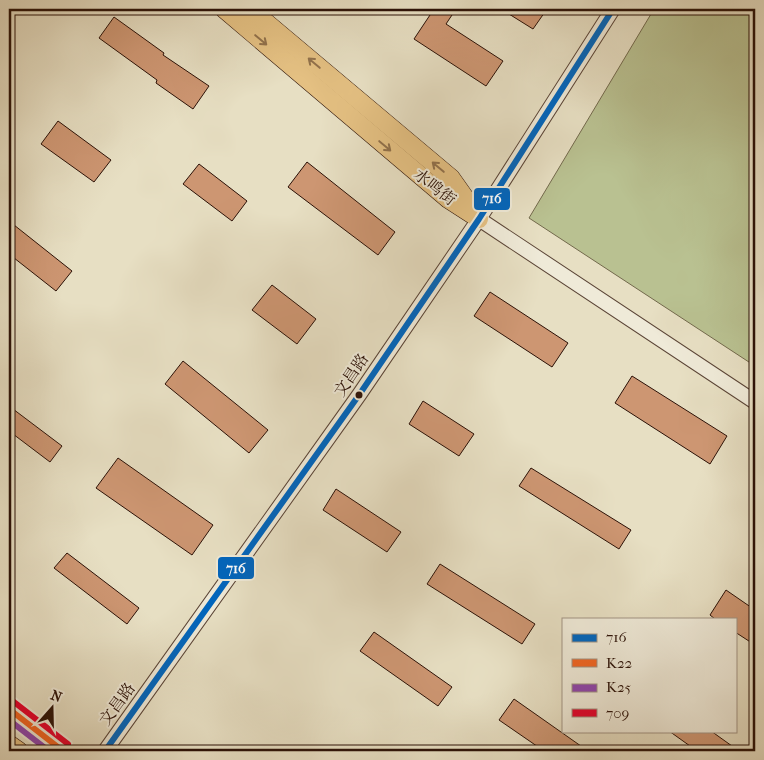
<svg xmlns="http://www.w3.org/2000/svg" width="764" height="760" viewBox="0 0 764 760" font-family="'IM FELL French Canon','Noto Serif SC',serif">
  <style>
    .green { fill: #b9c191; stroke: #72694c }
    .building { fill: #cd9672; stroke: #2b1107 }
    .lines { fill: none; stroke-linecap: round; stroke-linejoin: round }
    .minor-casing { stroke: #5a4436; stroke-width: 16 }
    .major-casing { stroke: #2b1107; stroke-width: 19 }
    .minor { stroke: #efead8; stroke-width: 14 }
    .major { stroke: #e4c082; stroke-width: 18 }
    .bus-1-casing { stroke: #efead8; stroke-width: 10 }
    .bus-2-casing { stroke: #efead8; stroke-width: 10 }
    .bus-3-casing { stroke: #efead8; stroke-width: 10 }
    .bus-4-casing { stroke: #efead8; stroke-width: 10 }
    .bus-1 { stroke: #0065bd; stroke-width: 6 }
    .bus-2 { stroke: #f26522; stroke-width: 6 }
    .bus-3 { stroke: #8e44ad; stroke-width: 6 }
    .bus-4 { stroke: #e4002b; stroke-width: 6 }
    .oneway { stroke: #91714b }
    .bus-dot { fill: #2b1107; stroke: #efead8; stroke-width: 2 }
    .labels { text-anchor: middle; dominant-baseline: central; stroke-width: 4; stroke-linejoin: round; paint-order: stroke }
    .street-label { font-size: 16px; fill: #2b1107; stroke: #efead8 }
    .line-badge { stroke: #efead8; stroke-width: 2 }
    .badge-label { font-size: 14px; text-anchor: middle; font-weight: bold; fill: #fff }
  </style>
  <rect width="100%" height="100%" fill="#e7dfc3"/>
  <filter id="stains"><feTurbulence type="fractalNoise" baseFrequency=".004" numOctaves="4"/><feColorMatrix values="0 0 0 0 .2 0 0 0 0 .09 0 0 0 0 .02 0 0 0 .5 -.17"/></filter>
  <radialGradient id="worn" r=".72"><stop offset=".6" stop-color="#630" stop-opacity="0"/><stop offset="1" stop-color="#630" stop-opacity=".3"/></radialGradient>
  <polygon class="green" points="654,9 755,9 755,366 529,218"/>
  <g class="building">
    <polygon points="434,9 456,9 446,24 503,61 486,86 414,39"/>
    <polygon points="501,9 547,9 533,29"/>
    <polygon points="114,17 164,53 163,55 209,86 193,109 156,83 157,80 99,38"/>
    <polygon points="58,121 111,160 94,182 41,144"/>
    <polygon points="307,162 395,232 378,255 288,187"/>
    <polygon points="199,164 247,201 232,221 183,184"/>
    <polygon points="9,221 72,271 56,291 9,254"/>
    <polygon points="272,285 316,319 297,344 252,310"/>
    <polygon points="490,292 568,343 552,367 474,316"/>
    <polygon points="183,361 268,430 249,453 165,384"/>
    <polygon points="632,376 727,436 710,464 615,403"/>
    <polygon points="423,401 474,434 459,456 409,424"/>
    <polygon points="9,406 62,446 50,462 9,431"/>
    <polygon points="118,458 213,525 192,555 96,488"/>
    <polygon points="531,468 631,530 619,549 519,486"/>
    <polygon points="336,489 401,532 387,552 323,510"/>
    <polygon points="67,553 139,608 127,624 54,568"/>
    <polygon points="440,564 535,624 522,644 427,584"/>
    <polygon points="726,590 755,610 755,645 735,632 735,619 715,619 710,615"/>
    <polygon points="374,632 452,687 438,706 360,651"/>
    <polygon points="514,699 588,751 544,751 499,720"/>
    <polygon points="669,731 711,731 739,751 697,751"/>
  </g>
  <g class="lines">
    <g class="minor-casing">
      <g id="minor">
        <polyline points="479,219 755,402"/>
        <polyline points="105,751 359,395 479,219 613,9"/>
      </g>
    </g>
    <g class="major-casing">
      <g id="major">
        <polyline points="224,9 448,199 479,219"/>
        <polyline points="250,9 451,178 475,212"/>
        <polyline points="9,709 63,751"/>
        <polyline points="9,744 19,751"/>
      </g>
    </g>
    <use href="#minor" class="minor"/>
    <use href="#major" class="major"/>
    <g class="bus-1-casing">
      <polyline id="bus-1" points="105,751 359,395 479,219 613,9"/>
    </g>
    <g class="bus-2-casing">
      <polyline id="bus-2" points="9,709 63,751"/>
    </g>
    <g class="bus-3-casing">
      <polyline id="bus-3" points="9,720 49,751"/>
    </g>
    <g class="bus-4-casing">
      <polyline id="bus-4" points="14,702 68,744"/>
    </g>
    <use href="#bus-1" class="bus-1"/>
    <use href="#bus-2" class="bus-2"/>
    <use href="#bus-3" class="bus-3"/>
    <use href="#bus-4" class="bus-4"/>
  </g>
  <defs><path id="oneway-shaft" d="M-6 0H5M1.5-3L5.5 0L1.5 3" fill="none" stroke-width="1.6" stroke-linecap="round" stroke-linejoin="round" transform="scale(1.25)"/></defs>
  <g class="oneway">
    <use href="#oneway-shaft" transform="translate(261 40) rotate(40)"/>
    <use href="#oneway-shaft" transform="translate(314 63) rotate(-140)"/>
    <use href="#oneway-shaft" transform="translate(385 146) rotate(40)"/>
    <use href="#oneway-shaft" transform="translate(438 167) rotate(-140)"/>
  </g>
  <circle class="bus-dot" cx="359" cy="395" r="4.5"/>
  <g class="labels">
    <g class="street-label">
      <text transform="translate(435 187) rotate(38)">水鸣街</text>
      <text transform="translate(351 375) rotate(-56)">文昌路</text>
      <text transform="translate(117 704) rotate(-54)">文昌路</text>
    </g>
  </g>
  <g class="line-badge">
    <rect x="473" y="187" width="38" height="24" rx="5" fill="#0065bd"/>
    <rect x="217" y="556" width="38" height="24" rx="5" fill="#0065bd"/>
  </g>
  <g class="badge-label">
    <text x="492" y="203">716</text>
    <text x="236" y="573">716</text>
  </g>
  <rect width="764" height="760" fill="none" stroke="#e7dfc3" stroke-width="30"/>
  <rect x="10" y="10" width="744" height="740" fill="none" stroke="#2b1107" stroke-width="2.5"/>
  <rect x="15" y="15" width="734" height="730" fill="none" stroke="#2b1107"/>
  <rect x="562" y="618" width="175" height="115" fill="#efead8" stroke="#a19384"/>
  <rect x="572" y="634" width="25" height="8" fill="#0065bd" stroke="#a19384"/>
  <text x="606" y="642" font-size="15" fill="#2b1107">716</text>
  <rect x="572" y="659" width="25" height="8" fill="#f26522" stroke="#a19384"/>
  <text x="606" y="668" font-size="15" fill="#2b1107">K22</text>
  <rect x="572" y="684" width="25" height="8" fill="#8e44ad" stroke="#a19384"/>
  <text x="606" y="692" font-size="15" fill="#2b1107">K25</text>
  <rect x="572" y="709" width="25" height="8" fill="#e4002b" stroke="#a19384"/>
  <text x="606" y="718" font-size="15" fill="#2b1107">709</text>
  <g transform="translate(52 708) rotate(20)" stroke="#efead8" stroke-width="4" paint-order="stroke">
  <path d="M0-4L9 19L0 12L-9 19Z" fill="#2b1107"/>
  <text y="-8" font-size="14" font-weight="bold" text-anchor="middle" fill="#2b1107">N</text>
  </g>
  <rect width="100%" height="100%" filter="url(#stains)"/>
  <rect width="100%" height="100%" fill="url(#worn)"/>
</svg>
